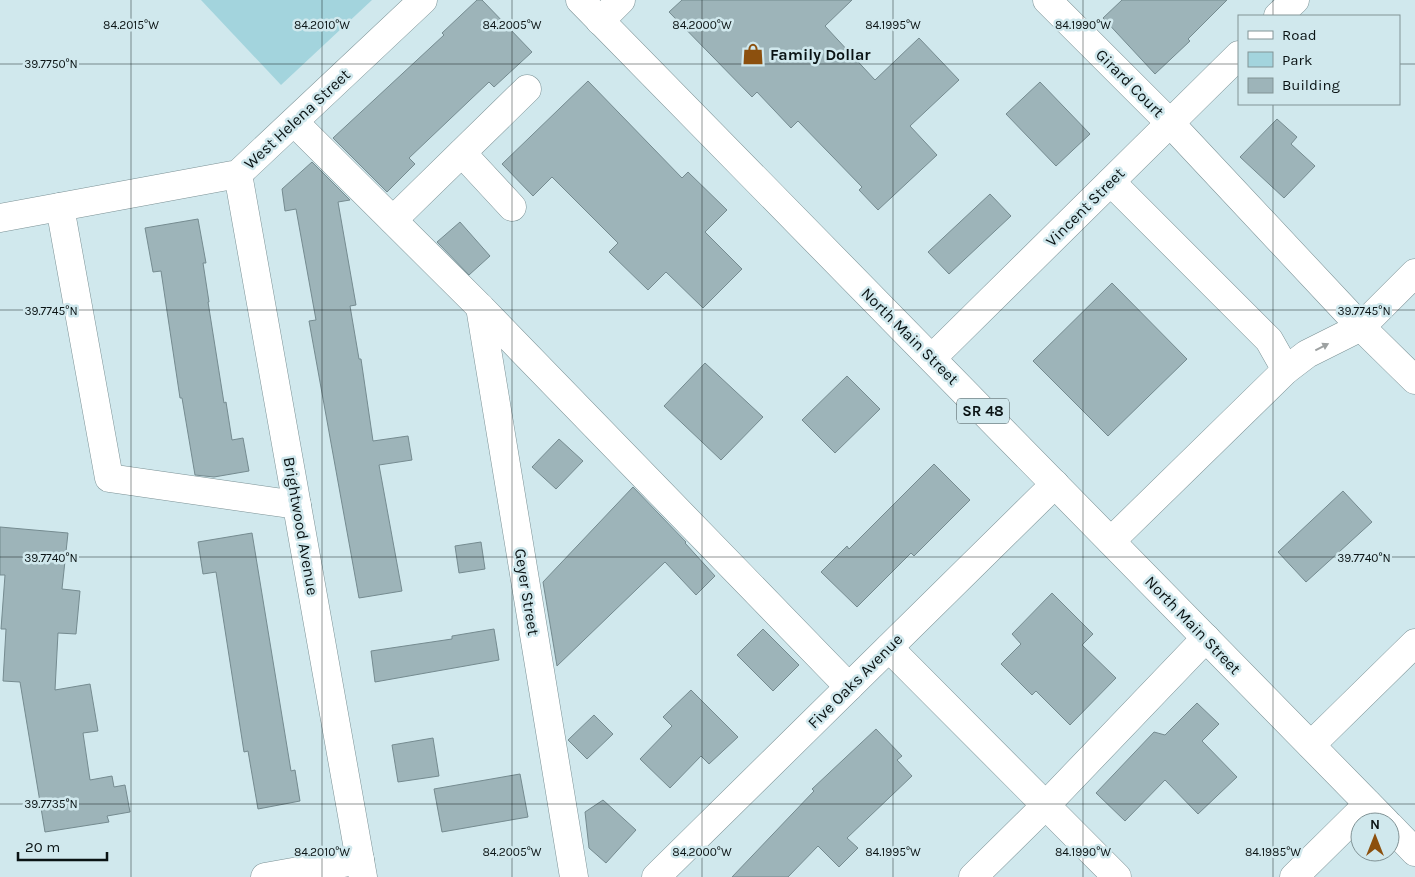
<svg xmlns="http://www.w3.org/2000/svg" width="1415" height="877" viewBox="0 0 1415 877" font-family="Karla,sans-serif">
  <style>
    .green { fill: #a3d4dd }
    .building { fill: #9db4b9; stroke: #758b90 }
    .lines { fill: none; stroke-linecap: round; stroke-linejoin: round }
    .minor-casing { stroke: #7b9195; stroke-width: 29 }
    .major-casing { stroke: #7b9195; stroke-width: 29 }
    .minor { stroke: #fff; stroke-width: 28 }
    .major { stroke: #fff; stroke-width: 28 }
    .oneway { fill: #9da1a1 }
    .ticks { fill: none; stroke: #0a1314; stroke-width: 1; stroke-opacity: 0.45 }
    .labels { text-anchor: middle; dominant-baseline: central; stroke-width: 5; stroke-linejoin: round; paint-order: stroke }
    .shield { fill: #d0e8ed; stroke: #455355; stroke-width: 1 }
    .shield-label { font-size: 15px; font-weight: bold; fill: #0a1314 }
    .poi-label { font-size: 16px; font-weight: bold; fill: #0a1314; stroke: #d0e8ed; text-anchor: start }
    .street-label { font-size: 16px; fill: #0a1314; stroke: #d0e8ed }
    .ticks-label { font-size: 12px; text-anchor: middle; fill: #0a1314; stroke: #d0e8ed; stroke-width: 5; stroke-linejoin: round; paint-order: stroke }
  </style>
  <rect width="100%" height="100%" fill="#d0e8ed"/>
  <polygon class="green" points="201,0 372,0 281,85"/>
  <g class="building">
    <polygon points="477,0 482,0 532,52 494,87 489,82 409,158 415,164 387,192 333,138 444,35 442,33"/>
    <polygon points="682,0 852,0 825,26 875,80 919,38 959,80 910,126 937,155 878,210 859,190 862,187 798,121 791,128 757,92 752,97 669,12"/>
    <polygon points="1122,0 1227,0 1188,39 1190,41 1155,74 1103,18"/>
    <polygon points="588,81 682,178 688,172 727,210 705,232 742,269 703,308 666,272 648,290 609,252 618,243 552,177 533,196 502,164"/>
    <polygon points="1040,82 1090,134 1056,166 1006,114"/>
    <polygon points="1277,119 1297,137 1291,144 1315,166 1284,198 1240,157"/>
    <polygon points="312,162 350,200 338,202 356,305 350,306 359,359 361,359 373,441 408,436 412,460 379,465 402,591 359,598 309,321 316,320 296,209 285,211 282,189"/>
    <polygon points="990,194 1011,216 949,274 928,252"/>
    <polygon points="198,219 206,263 203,263 209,302 208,302 224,403 226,402 232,440 243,438 249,471 214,477 195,475 182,398 180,398 161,271 153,272 145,228"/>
    <polygon points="460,222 490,256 469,275 437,242"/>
    <polygon points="1112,283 1187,359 1108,436 1033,361"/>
    <polygon points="705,363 763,417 721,460 664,406"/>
    <polygon points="847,376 880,409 835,453 802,420"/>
    <polygon points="559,439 583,461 556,489 532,467"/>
    <polygon points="934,464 970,500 914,556 911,553 857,607 821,572 847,546 849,549"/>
    <polygon points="633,487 686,542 685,543 715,576 696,595 665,562 557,666 543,582"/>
    <polygon points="1343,491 1372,522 1306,582 1278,552"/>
    <polygon points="0,527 68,533 62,589 80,591 76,634 58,633 55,690 90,684 98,731 83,733 90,780 112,776 114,787 125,785 130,812 107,816 109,822 45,832 20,682 3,681 6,629 1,629 5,575 0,575"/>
    <polygon points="252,533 291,771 295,770 300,801 258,809 248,751 244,752 216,572 203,574 198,542"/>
    <polygon points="481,542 485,569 459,573 455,546"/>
    <polygon points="1052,593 1093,634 1082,645 1116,678 1070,725 1036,691 1032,695 1001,664 1021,644 1012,634"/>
    <polygon points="494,629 499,660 375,682 371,651 452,639 452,636"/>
    <polygon points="763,629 799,665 773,691 737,655"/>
    <polygon points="691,690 738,737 709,764 701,756 670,788 640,759 672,726 663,717"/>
    <polygon points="1197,703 1219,724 1202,741 1237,777 1198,814 1165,780 1125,821 1096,793 1154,732 1165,735"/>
    <polygon points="594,715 613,734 587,759 568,740"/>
    <polygon points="876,729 902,756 897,760 912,776 847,838 858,848 839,867 818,846 788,877 732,877 814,791 812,789"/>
    <polygon points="433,738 439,776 398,782 392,745"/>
    <polygon points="520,774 528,817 442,832 434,789"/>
    <polygon points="603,800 636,830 606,863 589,848 585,812"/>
  </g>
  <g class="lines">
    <g class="minor-casing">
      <g id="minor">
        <polyline points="1047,0 1170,123 1361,327 1415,380"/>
        <polyline points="1278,16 1295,0"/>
        <polyline points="600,21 621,0"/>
        <polyline points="294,122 480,307 849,687"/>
        <polyline points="462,153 512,207"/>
        <polyline points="238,174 363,877"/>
        <polyline points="1111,182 1269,340 1286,370 1111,541"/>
        <polyline points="60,207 109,478 297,505"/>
        <polyline points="0,218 238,174 423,0"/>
        <polyline points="393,220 527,89"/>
        <polyline points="480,307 574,877"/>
        <polyline points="932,358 1239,55"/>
        <polyline points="1286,370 1307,354 1361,327 1415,273"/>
        <polyline points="889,648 1117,877"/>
        <polyline points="1311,745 1415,643"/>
        <polyline points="265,877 360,860"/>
        <polyline points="656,877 1055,484"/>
        <polyline points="973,877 1046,805 1206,638"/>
        <polyline points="1294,877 1368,804"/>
      </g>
    </g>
    <g class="major-casing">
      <g id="major">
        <polyline points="580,0 1386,822"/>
        <polyline points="1390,826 1415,852"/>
      </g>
    </g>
    <use href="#minor" class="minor"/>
    <use href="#major" class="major"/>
  </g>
  <defs><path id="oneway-solid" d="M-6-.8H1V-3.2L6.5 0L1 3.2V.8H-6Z" transform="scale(1.25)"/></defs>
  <use class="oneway" href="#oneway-solid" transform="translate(1322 347) rotate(-27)"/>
  <path class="ticks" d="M131,0v877M322,0v877M512,0v877M702,0v877M893,0v877M1083,0v877M1273,0v16M0,64h1239M1399,64h16M1273,104v773M0,310h1415M0,557h1415M0,804h1415"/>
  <defs>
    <g id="shop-bare" transform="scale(1.725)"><path d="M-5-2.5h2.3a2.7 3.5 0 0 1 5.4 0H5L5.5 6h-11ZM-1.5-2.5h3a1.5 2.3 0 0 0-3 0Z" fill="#8c500e" stroke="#d0e8ed" stroke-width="2.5" paint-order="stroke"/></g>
  </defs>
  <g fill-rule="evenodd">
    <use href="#shop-bare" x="753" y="54"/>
  </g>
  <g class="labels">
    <rect class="shield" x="957" y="398.5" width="52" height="25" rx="4"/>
    <g class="shield-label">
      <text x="983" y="411">SR 48</text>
    </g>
    <g class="poi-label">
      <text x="770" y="54">Family Dollar</text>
    </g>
    <g class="street-label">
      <text transform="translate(1130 83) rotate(45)">Girard Court</text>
      <text transform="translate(297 119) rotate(-43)">West Helena Street</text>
      <text transform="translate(1085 207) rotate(-45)">Vincent Street</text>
      <text transform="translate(910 336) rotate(45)">North Main Street</text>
      <text transform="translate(301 526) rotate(80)">Brightwood Avenue</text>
      <text transform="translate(527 592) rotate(81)">Geyer Street</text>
      <text transform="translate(1193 625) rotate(46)">North Main Street</text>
      <text transform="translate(855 681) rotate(-45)">Five Oaks Avenue</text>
    </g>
  </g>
  <g class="ticks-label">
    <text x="131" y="29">84.2015°W</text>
    <text x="322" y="29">84.2010°W</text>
    <text x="512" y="29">84.2005°W</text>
    <text x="702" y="29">84.2000°W</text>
    <text x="893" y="29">84.1995°W</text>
    <text x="1083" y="29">84.1990°W</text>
    <text x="51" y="68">39.7750°N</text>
    <text x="51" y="315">39.7745°N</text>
    <text x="1364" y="315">39.7745°N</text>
    <text x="51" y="562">39.7740°N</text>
    <text x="1364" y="562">39.7740°N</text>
    <text x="51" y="808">39.7735°N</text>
    <text x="322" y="856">84.2010°W</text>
    <text x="512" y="856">84.2005°W</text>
    <text x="702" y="856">84.2000°W</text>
    <text x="893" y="856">84.1995°W</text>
    <text x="1083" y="856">84.1990°W</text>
    <text x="1273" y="856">84.1985°W</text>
  </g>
  <rect x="1238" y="15" width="162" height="90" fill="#d0e8ed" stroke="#819396"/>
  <rect x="1248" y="31" width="25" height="8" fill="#ffffff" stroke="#819396"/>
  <text x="1282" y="40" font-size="15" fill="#0a1314">Road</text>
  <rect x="1248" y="52" width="25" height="15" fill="#a3d4dd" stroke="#819396"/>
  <text x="1282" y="65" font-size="15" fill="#0a1314">Park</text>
  <rect x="1248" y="78" width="25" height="15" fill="#9db4b9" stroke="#819396"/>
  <text x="1282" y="90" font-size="15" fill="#0a1314">Building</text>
  <g transform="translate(1375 837)"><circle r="24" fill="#d0e8ed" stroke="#819396"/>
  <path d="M0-4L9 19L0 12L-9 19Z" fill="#8c500e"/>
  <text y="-8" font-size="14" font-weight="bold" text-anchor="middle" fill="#0a1314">N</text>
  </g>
  <path d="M18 852v8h89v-8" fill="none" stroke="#0a1314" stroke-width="2.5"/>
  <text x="25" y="852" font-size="15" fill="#0a1314" stroke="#d0e8ed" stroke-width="4" paint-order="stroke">20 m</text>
</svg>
